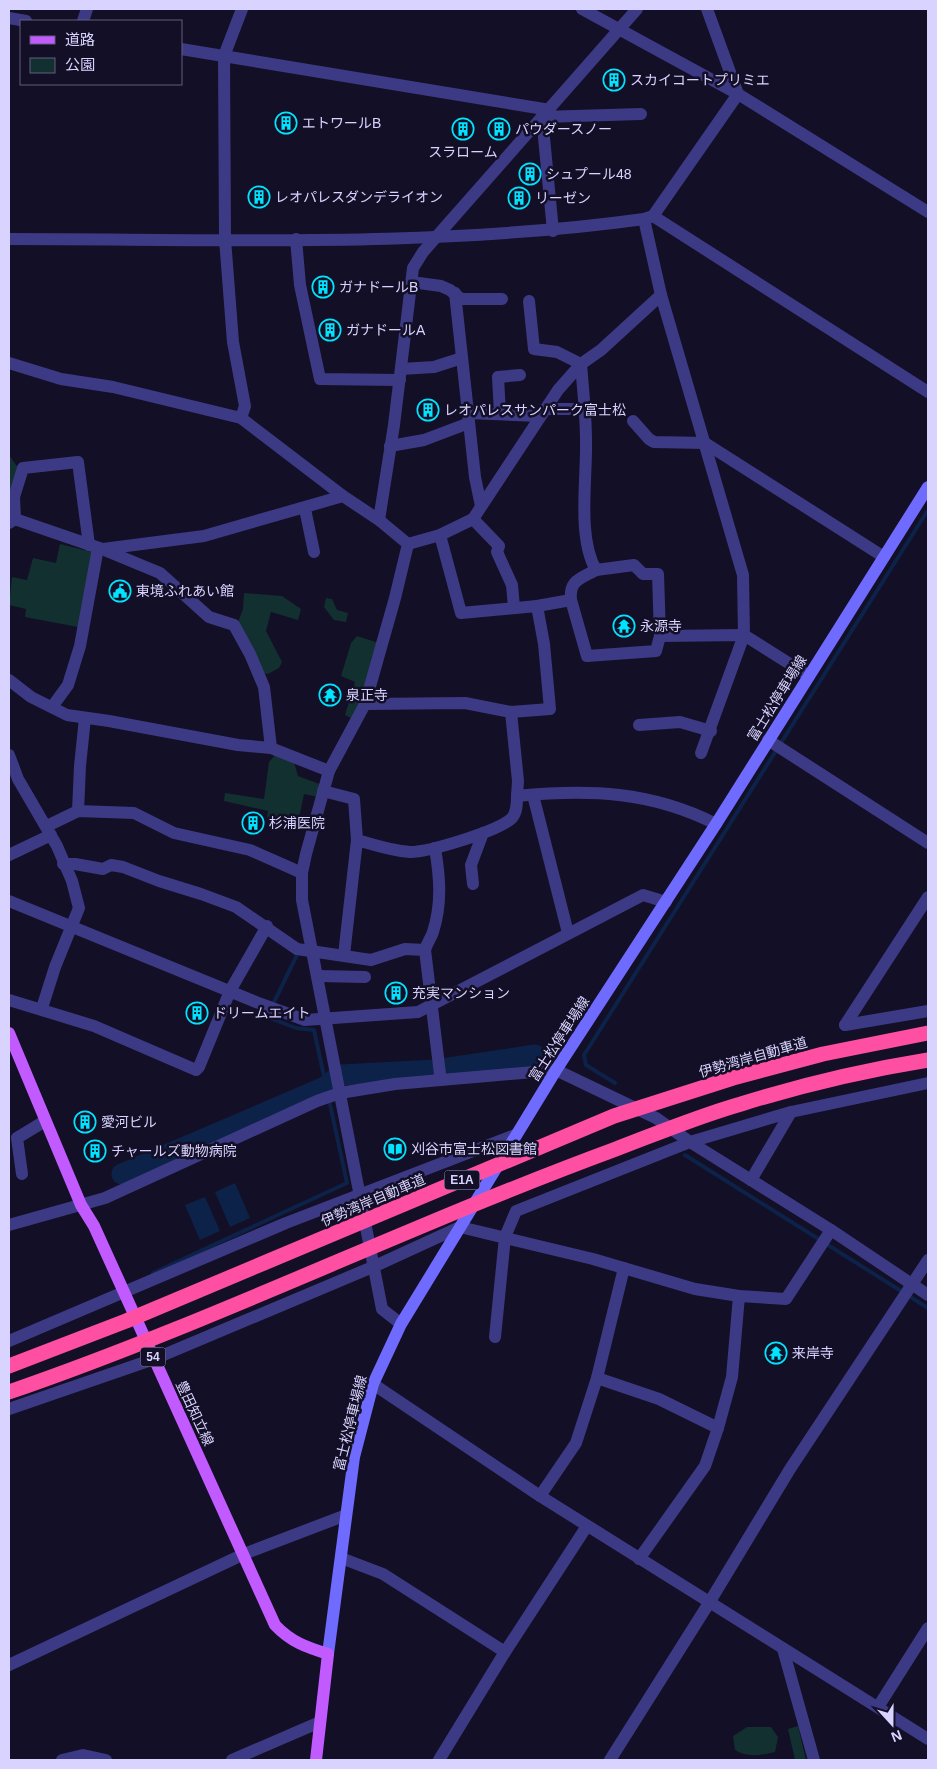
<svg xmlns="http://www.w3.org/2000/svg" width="937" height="1769" viewBox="0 0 937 1769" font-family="Arial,'Noto Sans JP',sans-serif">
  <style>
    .green { fill: #12302f }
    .water { fill: #0c2248 }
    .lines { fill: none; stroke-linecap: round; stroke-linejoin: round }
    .stream { stroke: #0c2248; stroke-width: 4 }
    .river { stroke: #0c2248; stroke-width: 21 }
    .minor { stroke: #3d3a85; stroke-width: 12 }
    .tertiary { stroke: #3d3a85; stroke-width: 12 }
    .secondary { stroke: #6f6bff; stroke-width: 12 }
    .primary { stroke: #c25bff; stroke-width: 12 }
    .motorway { stroke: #ff4fa3; stroke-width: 15 }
    .labels { text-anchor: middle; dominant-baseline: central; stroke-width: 5; stroke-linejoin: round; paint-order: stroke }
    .shield { fill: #130f26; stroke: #9e99be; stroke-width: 1 }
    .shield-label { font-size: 12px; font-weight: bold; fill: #d9d4ff }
    .poi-label { font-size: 14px; fill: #d9d4ff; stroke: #130f26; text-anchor: start }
    .street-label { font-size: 14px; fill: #d9d4ff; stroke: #130f26 }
  </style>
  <rect width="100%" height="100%" fill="#130f26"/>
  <g class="green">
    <polygon points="9,455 19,469 10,491 9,490"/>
    <polygon points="60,544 92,552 78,627 25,617 26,609 9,605 12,577 27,580 33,558 56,563"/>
    <polygon points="244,593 282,596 301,609 298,620 271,612 266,631 282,662 279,668 268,674 262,673 237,625 243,609"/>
    <polygon points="326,598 332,599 337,610 348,613 346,622 334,620 324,607"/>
    <polygon points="357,636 379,643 363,702 353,719 345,715 355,682 341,676 351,643"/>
    <polygon points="275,755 294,762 298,776 322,785 318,797 304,794 298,823 267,818 268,811 224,801 225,793 264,799 269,762"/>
    <polygon points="798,1726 806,1760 795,1760 788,1729"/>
    <path d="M747,1727h24l7,10 -3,15c-13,3 -28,6 -40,-2l-2,-14z"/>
  </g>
  <g class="water">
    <polygon points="235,1183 250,1218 230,1227 215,1192"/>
    <polygon points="205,1197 220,1231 200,1240 185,1205"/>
  </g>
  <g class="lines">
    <g class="stream">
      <polyline points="274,1002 297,955"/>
      <polyline points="615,1083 586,1065 584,1055 928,510"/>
      <polyline points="685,1155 928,1308"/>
      <polyline points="153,1273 347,1183 314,1030 296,1028 267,1017"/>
    </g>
    <polyline class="river" points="122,1174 325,1087 340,1075 435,1070 535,1055"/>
    <g class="minor">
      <polyline points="582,9 738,94 928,212"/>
      <polyline points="707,9 738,94"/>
      <polyline points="9,18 26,21"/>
      <polyline points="83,21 87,9"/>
      <polyline points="181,49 550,110"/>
      <polyline points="653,216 928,392"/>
      <polyline points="644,219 661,295 743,575 744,635 809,676"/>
      <polyline points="553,231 542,117 641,114"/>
      <path d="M9,239c211,0 425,9 635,-20l9,-3 85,-122"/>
      <polyline points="296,239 300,285 320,379 400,380"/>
      <polyline points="411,282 441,286 450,290 461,299 502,299"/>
      <polyline points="455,293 475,477 481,506"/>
      <polyline points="529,301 534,349 557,352 581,364"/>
      <polyline points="9,363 61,379 113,387 241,418 343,496 379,520 408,544 395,598 365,704 329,771 306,854 302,873 302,900 382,1309 401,1324"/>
      <polyline points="401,369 434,367 462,358"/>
      <polyline points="545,409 584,409"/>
      <polyline points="469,413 540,416"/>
      <polyline points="500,414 498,377 520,375"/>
      <polyline points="241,418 245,406 233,342 225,239 224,56 242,9"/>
      <polyline points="633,421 649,439 654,442 705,443 884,557"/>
      <polyline points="390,446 424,440 469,423"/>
      <polyline points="305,509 314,552"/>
      <polyline points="9,517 102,549 160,573 209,617 234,625 250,654 264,687 271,748"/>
      <polyline points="473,519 499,546 497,552 512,585 514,607"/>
      <polyline points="379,520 394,425 413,268 423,252 637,9"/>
      <polyline points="9,523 15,519 14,497 23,468 78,462 89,545"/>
      <polyline points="440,535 461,613 537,606"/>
      <polyline points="408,544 440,535 473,519 558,390 581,364 601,350 661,295"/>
      <polyline points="103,549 204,536 343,496"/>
      <polyline points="571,600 587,656 656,651 660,636 658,574 643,574 634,565 596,570"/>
      <polyline points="660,636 744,635 701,753"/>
      <polyline points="9,680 31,697 67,715 109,721 238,745 271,748 329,771"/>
      <path d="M365,704l100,-1 46,9 39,-3 -6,-65 -7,-38 34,-6c-2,-20 9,-21 25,-30 -19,-33 -9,-91 -10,-129 0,-26 -3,-51 -5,-77"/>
      <polyline points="52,707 68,685 80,646 98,548"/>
      <path d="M511,712l7,69 -1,15c72,-7 134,-5 199,28"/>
      <polyline points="639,725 680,722 711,731"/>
      <polyline points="768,740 928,843"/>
      <polyline points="9,755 18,779 57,846 72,881 79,908 55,967 42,1008"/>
      <polyline points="323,791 354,799 357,840 344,955"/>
      <polyline points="533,795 568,933"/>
      <polyline points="78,811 80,766 85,718"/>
      <polyline points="47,826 78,811 134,813 174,833 250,850 302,873"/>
      <path d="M357,840c17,5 36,11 53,12 19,0 89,-21 102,-34 5,-6 5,-14 5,-22"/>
      <path d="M435,848c5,30 7,55 -2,84 -2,6 -6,11 -8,18l15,124 -2,6"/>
      <polyline points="9,855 51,835"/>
      <polyline points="63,864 75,864 103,869 111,865 123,867 159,881 201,894 236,907 297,949 371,960 405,949 425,950"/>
      <polyline points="473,884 471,865 483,833"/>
      <polyline points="9,901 261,1004 305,1020 418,1012 643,895 666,902"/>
      <polyline points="319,976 365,977"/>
      <polyline points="9,1000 94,1026 196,1070 199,1067 230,991 267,926"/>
      <polyline points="845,1025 928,897"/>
      <polyline points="845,1025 928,1011"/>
      <polyline points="22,1174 17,1138 45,1121"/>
      <polyline points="751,1180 791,1112"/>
      <polyline points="495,1337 505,1237 516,1211 690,1142 831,1230 928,1295"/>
      <polyline points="9,1341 286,1223 515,1135"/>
      <polyline points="597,1378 659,1399 718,1428"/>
      <polyline points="373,1384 540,1496 928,1739"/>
      <polyline points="9,1409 154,1359 375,1266 460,1227 593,1259 695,1289 739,1296 786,1299 831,1230"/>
      <polyline points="540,1496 576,1443 597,1378 624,1268"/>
      <polyline points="341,1558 383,1574 505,1652"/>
      <polyline points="639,1559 705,1466 718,1428 732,1377 739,1296"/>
      <polyline points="783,1649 814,1760"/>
      <polyline points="9,1665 244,1554 346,1515"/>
      <polyline points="878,1707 928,1628"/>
      <polyline points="62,1760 83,1755 106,1760"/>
      <polyline points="232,1760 320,1722"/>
      <polyline points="439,1760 505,1652 587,1526"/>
      <polyline points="610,1760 709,1603 790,1469 928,1260"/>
    </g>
    <polyline class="tertiary" points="9,1225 105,1198 317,1101 340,1093 395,1084 556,1070 656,1118 690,1142 791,1112 928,1083"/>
    <polyline class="secondary" points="328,1654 354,1457 373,1384 401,1324 556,1070 716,824 928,487"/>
    <path class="primary" d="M9,1033l72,172 13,21 181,399c16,17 31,22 53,29l-12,106"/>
    <g class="motorway">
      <polyline points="9,1366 126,1321 614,1116 733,1078 823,1054 928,1033"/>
      <path d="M9,1392c206,-71 403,-168 607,-243 42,-16 83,-33 125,-45 61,-19 125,-34 187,-44"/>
    </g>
  </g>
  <defs>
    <g id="building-ring" transform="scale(1.125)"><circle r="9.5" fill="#130f26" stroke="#00e5ff" stroke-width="1.5"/><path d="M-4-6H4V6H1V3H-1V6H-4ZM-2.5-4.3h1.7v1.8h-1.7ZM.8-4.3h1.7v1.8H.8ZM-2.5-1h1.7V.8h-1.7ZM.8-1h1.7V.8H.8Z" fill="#00e5ff"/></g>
    <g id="civic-ring" transform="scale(1.125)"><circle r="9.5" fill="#130f26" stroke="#00e5ff" stroke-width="1.5"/><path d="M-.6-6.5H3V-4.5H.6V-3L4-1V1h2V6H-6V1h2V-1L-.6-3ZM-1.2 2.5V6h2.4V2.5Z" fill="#00e5ff"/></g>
    <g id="temple-ring" transform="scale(1.125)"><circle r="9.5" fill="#130f26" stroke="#00e5ff" stroke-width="1.5"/><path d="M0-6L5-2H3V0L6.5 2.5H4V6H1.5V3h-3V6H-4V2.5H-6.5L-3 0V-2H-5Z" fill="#00e5ff"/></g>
    <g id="library-ring" transform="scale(1.125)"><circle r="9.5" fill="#130f26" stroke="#00e5ff" stroke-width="1.5"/><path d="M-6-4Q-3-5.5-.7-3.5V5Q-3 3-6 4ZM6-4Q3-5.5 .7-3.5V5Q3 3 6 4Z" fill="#00e5ff"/></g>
  </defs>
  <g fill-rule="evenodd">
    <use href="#building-ring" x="614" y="80"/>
    <use href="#building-ring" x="286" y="123"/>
    <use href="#building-ring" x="463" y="129"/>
    <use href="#building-ring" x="499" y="129"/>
    <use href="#building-ring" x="530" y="174"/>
    <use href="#building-ring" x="259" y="197"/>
    <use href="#building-ring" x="519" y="198"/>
    <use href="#building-ring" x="323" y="287"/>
    <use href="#building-ring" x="330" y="330"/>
    <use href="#building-ring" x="428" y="410"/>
    <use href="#civic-ring" x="120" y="591"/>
    <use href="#temple-ring" x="624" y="626"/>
    <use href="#temple-ring" x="330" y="695"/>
    <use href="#building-ring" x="253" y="823"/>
    <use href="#building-ring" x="396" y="993"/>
    <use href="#building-ring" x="197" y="1013"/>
    <use href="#building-ring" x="85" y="1122"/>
    <use href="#library-ring" x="395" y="1149"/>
    <use href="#building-ring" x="95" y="1151"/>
    <use href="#temple-ring" x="776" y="1353"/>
  </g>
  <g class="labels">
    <g class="shield">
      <rect x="444.5" y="1170.5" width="35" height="19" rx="4"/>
      <rect x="140.5" y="1347.5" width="25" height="19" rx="4"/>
    </g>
    <g class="shield-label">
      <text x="462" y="1180">E1A</text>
      <text x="153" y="1357">54</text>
    </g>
    <g class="poi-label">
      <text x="630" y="80">スカイコートプリミエ</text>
      <text x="302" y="123">エトワールB</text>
      <text x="515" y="129">パウダースノー</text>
      <text x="463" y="152" text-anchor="middle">スラローム</text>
      <text x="546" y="174">シュプール48</text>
      <text x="275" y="197">レオパレスダンデライオン</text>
      <text x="535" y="198">リーゼン</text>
      <text x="339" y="287">ガナドールB</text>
      <text x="346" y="330">ガナドールA</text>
      <text x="444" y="410">レオパレスサンパーク富士松</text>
      <text x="136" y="591">東境ふれあい館</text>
      <text x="640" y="626">永源寺</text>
      <text x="346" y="695">泉正寺</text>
      <text x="269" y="823">杉浦医院</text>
      <text x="412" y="993">充実マンション</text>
      <text x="213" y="1013">ドリームエイト</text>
      <text x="101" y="1122">愛河ビル</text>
      <text x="411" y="1149">刈谷市富士松図書館</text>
      <text x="111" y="1151">チャールズ動物病院</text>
      <text x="792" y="1353">来岸寺</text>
    </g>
    <g class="street-label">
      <text transform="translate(777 698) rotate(-58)">富士松停車場線</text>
      <text transform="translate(559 1039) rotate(-57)">富士松停車場線</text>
      <text transform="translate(753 1057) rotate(-16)">伊勢湾岸自動車道</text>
      <text transform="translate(373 1200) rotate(-23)">伊勢湾岸自動車道</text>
      <text transform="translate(195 1413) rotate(65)">豊田知立線</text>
      <text transform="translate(350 1423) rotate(-76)">富士松停車場線</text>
    </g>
  </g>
  <rect width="937" height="1769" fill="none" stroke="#d9d4ff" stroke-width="20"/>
  <rect x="20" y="20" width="162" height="65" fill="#130f26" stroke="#625e7d"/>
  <rect x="30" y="36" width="25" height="8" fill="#c25bff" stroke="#625e7d"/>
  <text x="65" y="45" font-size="15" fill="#d9d4ff">道路</text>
  <rect x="30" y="58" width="25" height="15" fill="#12302f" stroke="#625e7d"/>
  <text x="65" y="70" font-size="15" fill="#d9d4ff">公園</text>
  <g transform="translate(892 1724) rotate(159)" stroke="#130f26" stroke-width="4" paint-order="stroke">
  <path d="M0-4L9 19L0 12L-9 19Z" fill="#d9d4ff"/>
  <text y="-8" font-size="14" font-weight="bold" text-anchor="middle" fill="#d9d4ff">N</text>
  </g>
</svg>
